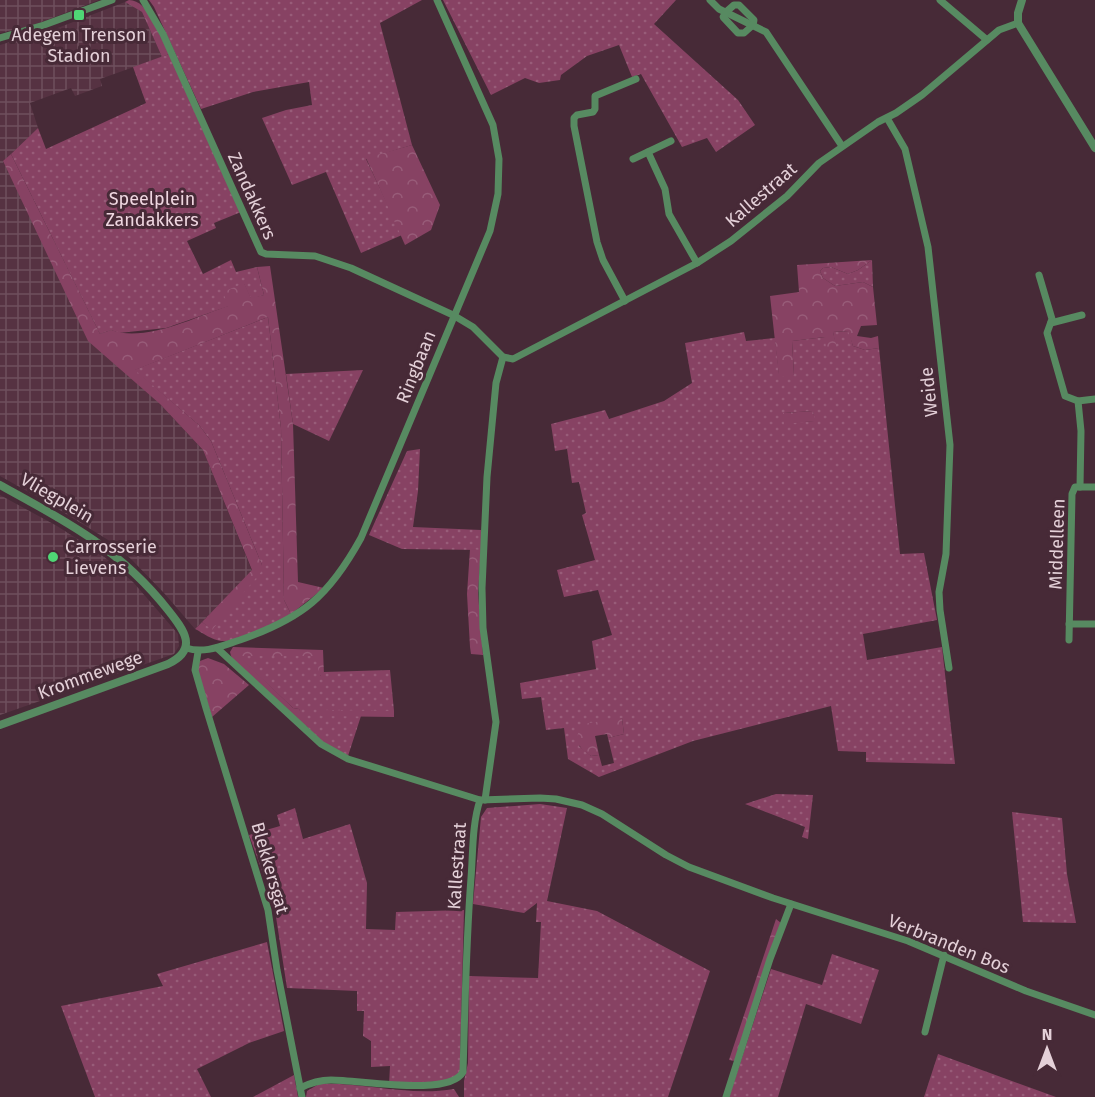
<svg xmlns="http://www.w3.org/2000/svg" width="1095" height="1097" viewBox="0 0 1095 1097" font-family="'Fira Sans',sans-serif">
  <style>
    .industrial { fill: url(#industrial-grid) }
    .green { fill: url(#green-dots); fill-rule: evenodd }
    .forest { fill: url(#forest-crowns) }
    .lines { fill: none; stroke-linecap: round; stroke-linejoin: round }
    .minor { stroke: #578a61; stroke-width: 7 }
    .tertiary { stroke: #578a61; stroke-width: 8 }
    .poi-dot { fill: #4fd675; stroke: #472a37; stroke-width: 2 }
    .labels { text-anchor: middle; dominant-baseline: central; stroke-width: 6; stroke-linejoin: round; paint-order: stroke }
    .poi-label { font-size: 18px; fill: #e4d0d8; stroke: #472a37 }
    .street-label { font-size: 18px; fill: #e4d0d8; stroke: #472a37 }
    .park-label { font-size: 18px; fill: #efd6e0; stroke: #472a37 }
  </style>
  <defs>
    <pattern id="industrial-grid" width="8" height="8" patternUnits="userSpaceOnUse" patternTransform="scale(1.5)"><rect width="8" height="8" fill="#563242"/><path d="M0 4h8M4 0v8" fill="none" stroke="#6e4f5d"/></pattern>
    <pattern id="green-dots" width="8" height="8" patternUnits="userSpaceOnUse" patternTransform="scale(1.5)"><rect width="8" height="8" fill="#874263"/><path d="M2 2h.1M6 6h.1" fill="none" stroke="#985c79" stroke-width="1.8" stroke-linecap="round"/></pattern>
    <pattern id="forest-crowns" width="20" height="18" patternUnits="userSpaceOnUse" patternTransform="scale(1.5)"><rect width="20" height="18" fill="#874263"/><path d="M2 6a3 3 0 1 1 6 0M12 15a3 3 0 1 1 6 0" fill="none" stroke="#985c79"/></pattern>
  </defs>
  <rect width="100%" height="100%" fill="#472a37"/>
  <g class="industrial">
    <polygon points="0,0 99,0 31,26 0,33"/>
    <polygon points="125,2 142,12 162,57 100,79 102,86 75,96 71,88 30,103 38,128 3,162 160,404 203,450 252,571 195,629 164,593 132,560 113,543 50,504 0,476 0,45 55,29"/>
    <polygon points="0,495 57,526 101,554 133,582 178,634 179,646 174,654 0,715"/>
  </g>
  <g class="green">
    <polygon points="149,0 422,0 380,23 412,145 366,159 402,235 361,253 326,172 292,185 262,118 286,110 312,105 309,82 253,92 201,109 154,7"/>
    <polygon points="443,0 676,0 654,24 738,100 755,125 716,152 707,138 682,147 641,74 632,77 619,45 587,56 561,75 560,80 539,83 525,78 491,95"/>
    <polygon points="169,54 241,212 214,223 216,228 187,241 203,274 231,260 236,272 257,267 264,295 251,299 244,284 229,306 166,328 119,333 111,330 100,334 11,154 38,128 46,149 146,103 133,67"/>
    <polygon points="872,260 873,287 863,282 835,286 823,278 820,271 823,268 831,267 848,274 858,270"/>
    <path d="M268,317l13,111 3,172 7,14c-18,11 -49,28 -70,27 -9,-1 -18,-8 -26,-12l7,-7 10,7 50,-64 -51,-124 -12,-16 -65,-55z"/>
    <path d="M849,331l4,15 12,4 14,-2 21,206 24,-1 13,67 -74,14 4,26 75,-13 13,117 -89,-2v-10l-28,-1 -7,-45 -138,35 -94,36 -31,-18 -4,-31 -18,2 -5,-33 -19,2 -2,-16 76,-14 -4,-28 20,-6 -14,-45 -34,7 -7,-27 38,-10 -13,-45 4,-2 -7,-31 -7,1 -5,-34 -12,2 -4,-27 54,-14 4,9 55,-18 28,-18 -7,-40 59,-11 2,9 29,-3 4,36 15,1 -2,-34 33,-4 11,11 -3,-16zM813,411l1,10 -30,2v-10zM622,718l2,16 -16,4 6,25 -12,3 -3,-11 -8,1 -12,-10z"/>
    <polygon points="363,370 329,441 293,424 286,374"/>
    <polygon points="420,449 418,491 413,527 481,530 481,550 402,549 369,535 407,451"/>
    <path d="M238,656h80l2,20 4,-4 66,-2 4,41h-73l1,5h39l-13,40c-25,-14 -39,-17 -49,-47l-6,-1z"/>
    <polygon points="776,794 813,795 808,839 802,837 805,827 745,804"/>
    <polygon points="540,804 567,808 547,901 597,911 710,971 668,1097 464,1097 464,1081 468,1063 469,976 538,978 541,922 536,922 537,903 524,913 473,904 481,817 487,808"/>
    <polygon points="295,808 303,839 350,824 367,883 366,929 395,930 396,912 464,910 460,1064 460,1071 455,1080 389,1085 390,1066 371,1067 371,1041 363,1036 364,1011 357,1011 357,991 287,988 274,904 249,835 280,826 277,815"/>
    <polygon points="1012,812 1062,818 1067,874 1076,923 1023,922"/>
    <polygon points="267,942 284,1031 249,1043 197,1069 211,1097 95,1097 61,1006 163,986 157,974"/>
    <polygon points="832,954 879,970 861,1024 806,1004 778,1097 729,1097 771,969 822,985"/>
    <polygon points="938,1054 1056,1097 924,1097"/>
    <polygon points="294,1075 298,1097 253,1097"/>
    <path d="M319,1084c46,-2 90,13 135,5l5,8h-153l1,-6z"/>
  </g>
  <g class="forest">
    <path d="M129,0c20,0 32,38 40,54l-7,3 -20,-45 -17,-10z"/>
    <polygon points="412,145 440,205 431,230 405,245 366,158"/>
    <path d="M11,154l89,180 11,-4c33,13 85,-13 117,-24l-5,-14 21,-9 7,15 13,-3 -7,-28 13,-1 23,158 5,158 26,6 -33,26 -7,-14 -3,-172 -13,-111 -133,53 64,55 12,16 51,124 -1,7 -49,58 -10,-8 50,-52 -49,-120 -43,-46 -72,-63 -85,-180z"/>
    <polygon points="872,260 858,270 848,274 831,267 823,268 820,271 823,278 835,286 863,282 873,287 877,325 861,326 857,336 871,338 878,336 879,348 865,350 853,346 848,331 833,332 837,348 826,349 825,337 792,341 794,375 779,377 770,296 799,292 797,265"/>
    <polygon points="813,411 815,421 784,424 783,413"/>
    <polygon points="470,549 481,550 478,593 483,655 471,654 470,647 467,594"/>
    <polygon points="233,647 323,650 324,675 319,676 317,656 239,656 293,708 299,709 308,725 305,727 232,659 230,652"/>
    <polygon points="208,658 224,664 249,685 212,717 196,666 200,661"/>
    <polygon points="321,710 394,711 394,717 321,716"/>
    <path d="M622,718l2,16 -16,4 -1,-4 -12,2 4,19 -8,1c-14,-9 -18,-18 -8,-32z"/>
    <polygon points="776,919 781,923 735,1061 729,1060"/>
  </g>
  <g class="lines">
    <g class="minor">
      <polyline points="143,0 163,34 261,252 266,254 315,256 351,268 453,315 473,327 503,357 513,359 697,263 731,241 787,196 819,163 878,122 896,113 922,95 999,30 1018,23"/>
      <polyline points="710,0 719,9 766,32 842,146"/>
      <polyline points="940,0 987,40"/>
      <polygon points="734,5 739,5 754,20 753,25 744,33 738,33 723,17 726,12"/>
      <polyline points="0,38 44,25 112,0"/>
      <polyline points="887,118 905,149 928,247 950,445 946,554 939,592 940,610 949,668"/>
      <polyline points="648,152 665,189 669,214 697,263"/>
      <polyline points="633,159 671,141"/>
      <polyline points="1039,275 1052,319 1047,333 1065,396 1078,401 1081,431 1080,487"/>
      <polyline points="625,301 603,260 597,242 574,126 574,118 577,115 593,112 595,109 595,96 636,79"/>
      <polyline points="1051,323 1082,315"/>
      <polyline points="1078,401 1095,399"/>
      <polyline points="1069,624 1095,624"/>
      <polyline points="1069,640 1072,494 1075,487 1095,487"/>
      <path d="M186,648c19,6 35,-2 54,-8 63,-22 89,-44 121,-102l129,-307 8,-37 1,-35 -6,-34 -56,-125"/>
      <polyline points="217,648 321,744 348,759 480,800 540,798 556,799 582,805 602,814 666,855 689,867 773,898 908,941 1026,991 1095,1015"/>
      <polyline points="198,652 195,670 206,708 268,910 277,970 302,1097"/>
      <polyline points="485,800 496,722 483,628 482,588 487,477 496,383 503,357"/>
      <polyline points="925,1032 944,955"/>
      <path d="M300,1088c10,-5 20,-8 31,-8 31,0 118,17 132,-8 2,-65 3,-129 8,-194 2,-25 1,-54 9,-78"/>
      <polyline points="726,1097 770,959 791,904"/>
    </g>
    <g class="tertiary">
      <polyline points="1022,0 1018,13 1018,23 1095,148"/>
      <path d="M0,485c66,36 120,64 168,125 16,20 31,39 0,54l-168,61"/>
    </g>
  </g>
  <g class="poi-dot">
    <rect x="73" y="9" width="12" height="12" rx="3"/>
    <circle cx="53" cy="557" r="6"/>
  </g>
  <g class="labels">
    <g class="poi-label">
      <text x="79" y="35">Adegem Trenson<tspan x="79" dy="21">Stadion</tspan></text>
      <text x="65" y="547" text-anchor="start">Carrosserie<tspan x="65" dy="21">Lievens</tspan></text>
    </g>
    <g class="street-label">
      <text transform="translate(761 195) rotate(-41)">Kallestraat</text>
      <text transform="translate(252 196) rotate(66)">Zandakkers</text>
      <text transform="translate(416 367) rotate(-68)">Ringbaan</text>
      <text transform="translate(929 392) rotate(-96)">Weide</text>
      <text transform="translate(57 498) rotate(30)">Vliegplein</text>
      <text transform="translate(1057 544) rotate(-88)">Middelleen</text>
      <text transform="translate(90 675) rotate(-20)">Krommewege</text>
      <text transform="translate(457 866) rotate(-86)">Kallestraat</text>
      <text transform="translate(270 868) rotate(74)">Blekkersgat</text>
      <text transform="translate(949 944) rotate(22)">Verbranden Bos</text>
    </g>
    <g class="park-label">
      <text x="152" y="199">Speelplein<tspan x="152" dy="21">Zandakkers</tspan></text>
    </g>
  </g>
  <g transform="translate(1047 1049)" stroke="#472a37" stroke-width="4.5" paint-order="stroke">
  <path d="M0-4.5L10 22L0 15L-10 22Z" fill="#e4d0d8"/>
  <text y="-9" font-size="16" font-weight="bold" text-anchor="middle" fill="#e4d0d8">N</text>
  </g>
</svg>
